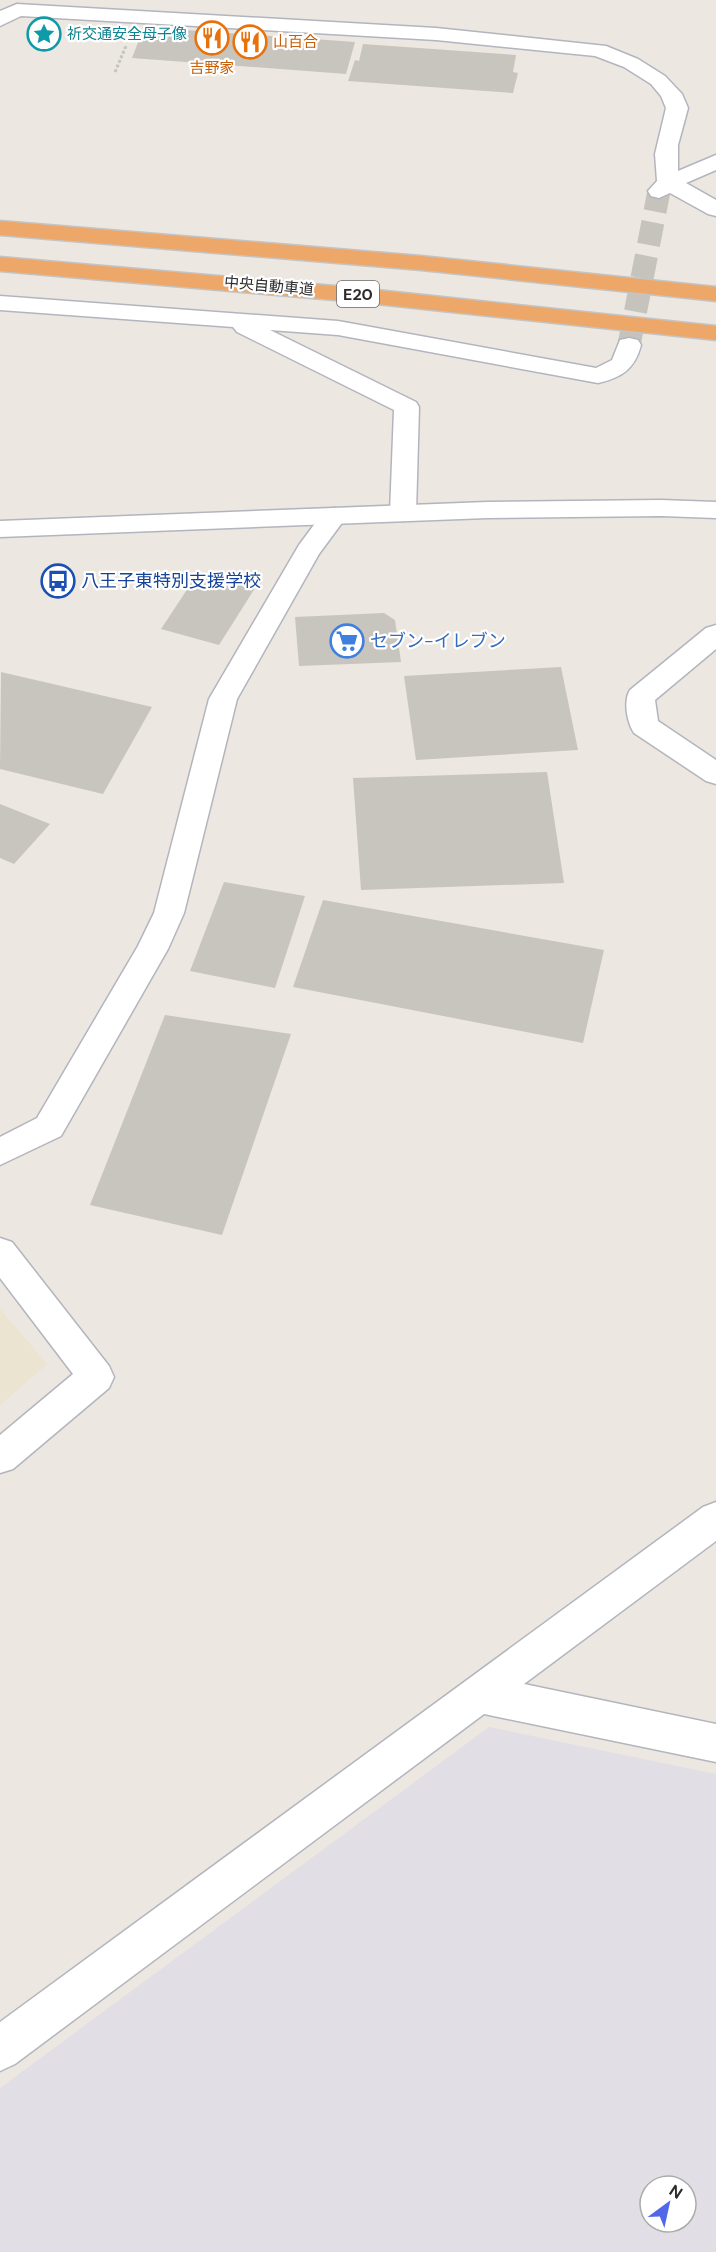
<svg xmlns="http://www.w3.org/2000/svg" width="716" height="2252" viewBox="0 0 716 2252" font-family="'DM Sans','Noto Sans JP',sans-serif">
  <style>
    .industrial { fill: #e1dfe5; fill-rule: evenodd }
    .education { fill: #ebe4d1 }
    .building { fill: #c8c5be }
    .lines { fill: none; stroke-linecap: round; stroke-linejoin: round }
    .street-tunnel { stroke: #c6c2bc; stroke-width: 23; stroke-dasharray: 23 11; stroke-linecap: butt }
    .street-casing { stroke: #b3b5be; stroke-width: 3 }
    .secondary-casing { stroke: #b3b5be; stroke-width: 3 }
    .highway-casing { stroke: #c4c4c4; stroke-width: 3 }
    .path { stroke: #c4c4c4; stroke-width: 3; stroke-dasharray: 3 2; stroke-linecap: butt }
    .street { fill: #fff; fill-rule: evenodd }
    .secondary { fill: #fff; fill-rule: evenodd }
    .highway { fill: #eda769; fill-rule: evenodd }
    .labels { text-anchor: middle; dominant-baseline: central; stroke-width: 4.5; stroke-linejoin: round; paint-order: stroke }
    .far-culture-label { font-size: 15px; fill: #0d838f; stroke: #fff; text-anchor: start }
    .far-food-label { font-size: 15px; fill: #c56008; stroke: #fff; text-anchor: start }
    .far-street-label { font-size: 15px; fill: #2c2c2c; stroke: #fff }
    .shield { fill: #fff; stroke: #6b6b6b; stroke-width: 1.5 }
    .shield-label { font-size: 16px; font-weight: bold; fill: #2c2c2c }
    .transit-label { font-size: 18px; fill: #164399; stroke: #fff; text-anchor: start }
    .shop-label { font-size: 18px; fill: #366cbe; stroke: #fff; text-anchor: start }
  </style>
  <rect width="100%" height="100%" fill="#ece7e0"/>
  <path class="industrial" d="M489,1727l227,47v478h-716v-164zM650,2186h36v36h-36z"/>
  <polygon class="education" points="0,1309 47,1364 0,1405"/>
  <g class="building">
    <polygon points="144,27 355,42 346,74 132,58"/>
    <polygon points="363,44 516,55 513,72 518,73 513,93 348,81 355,60 359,61"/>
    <polygon points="198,573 255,588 219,645 161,629"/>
    <polygon points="384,613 395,620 401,662 299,666 295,617"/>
    <polygon points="561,667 578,750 416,760 404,676"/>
    <polygon points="1,672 152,707 103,794 0,769"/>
    <polygon points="547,772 564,883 361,890 353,778"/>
    <polygon points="0,804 50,824 14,864 0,858"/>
    <polygon points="224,882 305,896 275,988 190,971"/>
    <polygon points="323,900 604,950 583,1043 293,987"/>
    <polygon points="165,1015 291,1034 222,1235 90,1205"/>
  </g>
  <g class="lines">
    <polyline class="street-tunnel" points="629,345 659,191"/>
    <g class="street-casing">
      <g id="street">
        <polygon points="17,4 436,28 606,46 638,59 665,76 682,94 688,108 678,145 678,171 716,155 716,170 686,183 716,200 716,216 708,214 670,193 659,198 651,196 648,191 657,181 655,154 666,108 661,96 651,84 624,67 595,56 436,40 21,16 0,26 0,11"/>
        <path d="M0,296l338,25 258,47 16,-8 8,-20 9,-2 9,2 3,5c-6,24 -20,33 -43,38l-260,-48 -68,-5 146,72 3,5 -3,106 -4,6 -9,2 -9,-2 -4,-6 4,-103 -157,-78 -4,-5 -233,-17z"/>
        <polygon points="334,508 343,510 347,516 319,554 237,699 184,913 168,949 61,1136 0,1165 0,1137 37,1118 138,946 154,913 209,699 299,545 325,510"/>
        <path d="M716,625v24l-61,51 3,21 58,39v24l-10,-3 -72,-48c-7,-11 -11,-32 -4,-43l76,-62z"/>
        <polygon points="0,1238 12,1242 109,1366 114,1377 109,1388 13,1469 0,1473 0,1435 73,1374 0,1278"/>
        <polygon points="716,1502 716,1541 524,1684 716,1724 716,1762 484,1714 15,2064 0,2071 0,2022 703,1507"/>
      </g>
    </g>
    <g class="secondary-casing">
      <polygon id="secondary" points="661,500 716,502 716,518 661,516 487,518 0,537 0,521 487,502"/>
    </g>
    <g class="highway-casing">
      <g id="highway">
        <polygon points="0,221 421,256 716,287 716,301 421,270 0,235"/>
        <polygon points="0,257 358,288 716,326 716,340 358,302 0,271"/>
      </g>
    </g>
    <polyline class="path" points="115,72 126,46"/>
    <use href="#street" class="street"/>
    <use href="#secondary" class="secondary"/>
    <use href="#highway" class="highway"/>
  </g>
  <defs>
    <g id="sight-ring" transform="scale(1.725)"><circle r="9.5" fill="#fff" stroke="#0f9aa8" stroke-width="1.5"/><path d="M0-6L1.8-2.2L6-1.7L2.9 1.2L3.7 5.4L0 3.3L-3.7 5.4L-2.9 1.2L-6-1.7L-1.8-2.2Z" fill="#0f9aa8"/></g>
    <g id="restaurant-ring" transform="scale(1.725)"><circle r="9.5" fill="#fff" stroke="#e8710a" stroke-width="1.5"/><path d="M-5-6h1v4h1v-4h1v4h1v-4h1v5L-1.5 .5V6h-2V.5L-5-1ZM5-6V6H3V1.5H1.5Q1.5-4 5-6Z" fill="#e8710a"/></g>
    <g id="bus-ring" transform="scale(1.725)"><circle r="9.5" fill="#fff" stroke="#1a4fb4" stroke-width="1.5"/><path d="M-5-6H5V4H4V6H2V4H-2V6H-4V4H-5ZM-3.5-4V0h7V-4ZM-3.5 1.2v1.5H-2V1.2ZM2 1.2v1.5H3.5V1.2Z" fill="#1a4fb4"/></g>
    <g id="supermarket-ring" transform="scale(1.725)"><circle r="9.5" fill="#fff" stroke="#3f7fe0" stroke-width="1.5"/><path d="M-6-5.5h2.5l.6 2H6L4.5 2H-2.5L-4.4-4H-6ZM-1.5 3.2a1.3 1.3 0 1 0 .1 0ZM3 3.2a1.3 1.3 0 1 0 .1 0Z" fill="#3f7fe0"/></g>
  </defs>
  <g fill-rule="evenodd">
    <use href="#sight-ring" x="44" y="34"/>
    <use href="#restaurant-ring" x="212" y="38"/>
    <use href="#restaurant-ring" x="250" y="42"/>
    <use href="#bus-ring" x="58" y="581"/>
    <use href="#supermarket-ring" x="347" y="641"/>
  </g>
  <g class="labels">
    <g class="far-culture-label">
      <text x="67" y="34">祈交通安全母子像</text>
    </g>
    <g class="far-food-label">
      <text x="273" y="42">山百合</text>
      <text x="212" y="68" text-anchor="middle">吉野家</text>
    </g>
    <g class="far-street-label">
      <text transform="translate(269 286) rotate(5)">中央自動車道</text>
    </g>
    <rect class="shield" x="337" y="281" width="42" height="26" rx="4.5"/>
    <g class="shield-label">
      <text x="358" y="294">E20</text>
    </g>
    <g class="transit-label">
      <text x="81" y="581">八王子東特別支援学校</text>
    </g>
    <g class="shop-label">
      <text x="370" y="641">セブン-イレブン</text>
    </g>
  </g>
  <g transform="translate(668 2204) rotate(33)"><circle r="28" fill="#ffffff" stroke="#ababab" stroke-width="1.5"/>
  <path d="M0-4.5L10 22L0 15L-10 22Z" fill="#5168e7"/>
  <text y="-9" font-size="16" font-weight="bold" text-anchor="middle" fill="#2c2c2c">N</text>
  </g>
</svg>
